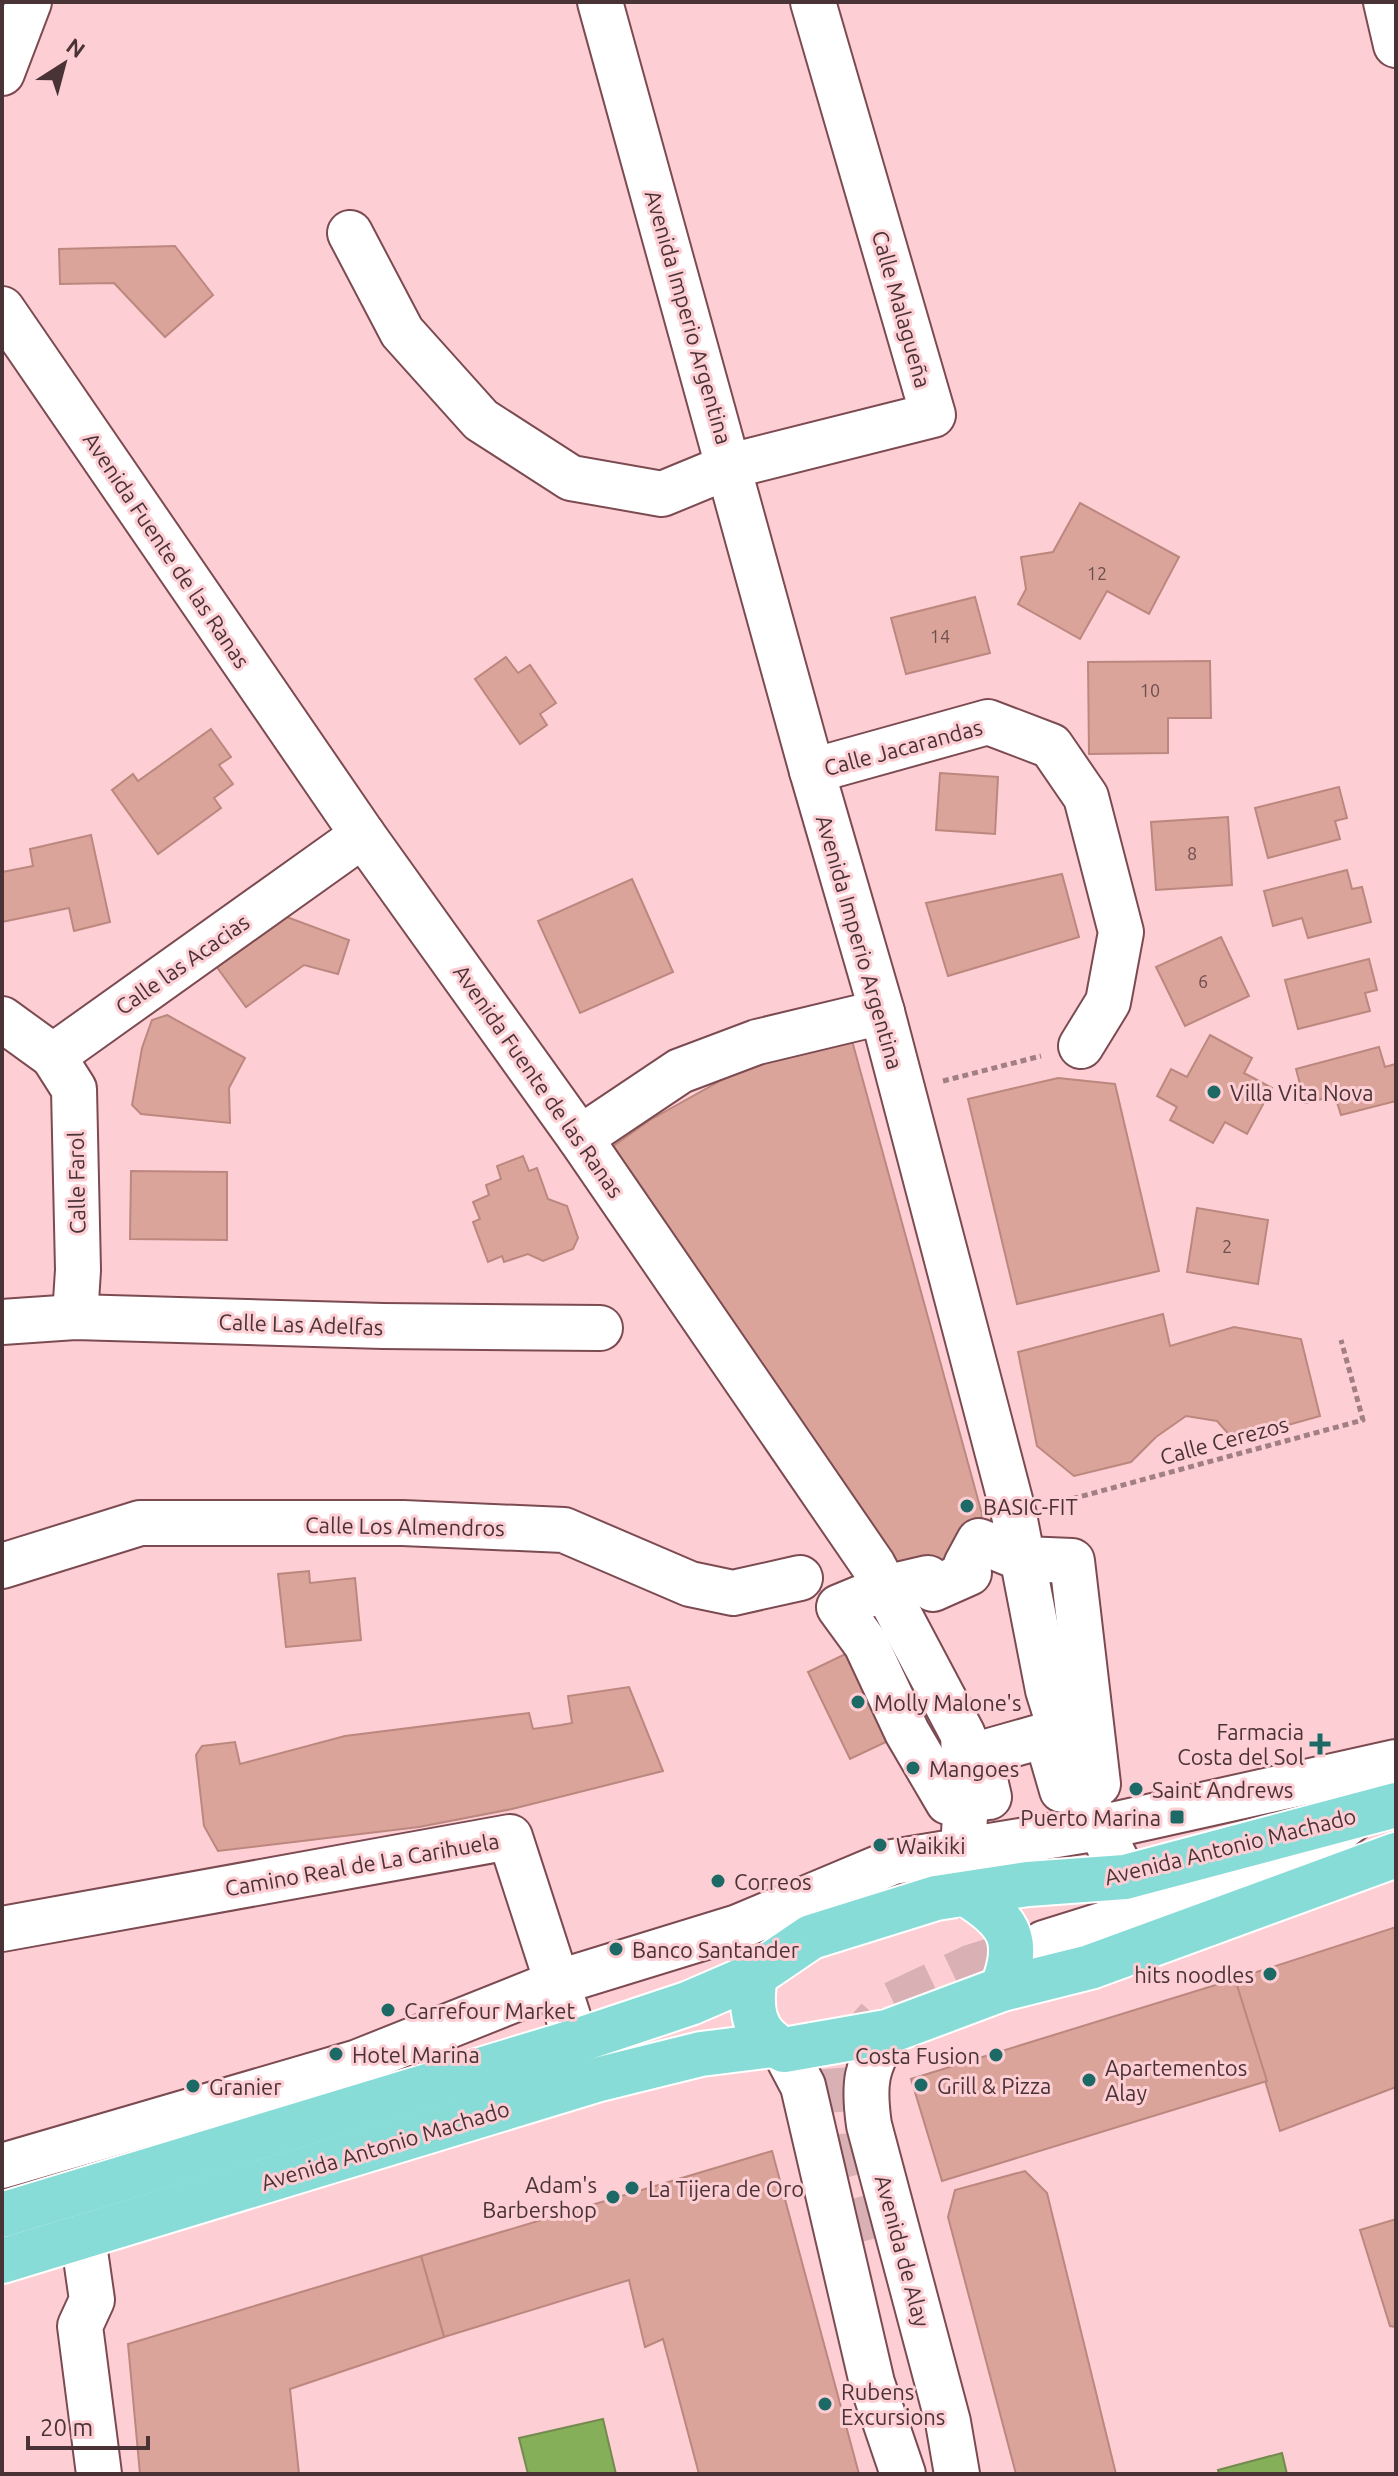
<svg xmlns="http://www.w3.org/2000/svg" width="1398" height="2476" viewBox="0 0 1398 2476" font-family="Ubuntu,sans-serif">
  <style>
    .water { fill: #86af59; stroke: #748a4e; stroke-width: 2 }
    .building { fill: #daa49a; stroke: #bc877e; stroke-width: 2 }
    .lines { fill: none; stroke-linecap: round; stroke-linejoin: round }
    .minor-tunnel { stroke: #d9b0b4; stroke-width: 44; stroke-dasharray: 44 22; stroke-linecap: butt }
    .minor-casing { stroke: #7c4b52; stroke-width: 48 }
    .major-casing { stroke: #fff; stroke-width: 48 }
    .path { stroke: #a17f83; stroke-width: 5; stroke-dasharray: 6 4; stroke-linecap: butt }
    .minor { stroke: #fff; stroke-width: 44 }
    .major { stroke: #88dcd8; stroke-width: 44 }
    .poi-dot { fill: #1c6965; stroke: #fdcfd4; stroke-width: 3 }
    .labels { text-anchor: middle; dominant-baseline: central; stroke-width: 6; stroke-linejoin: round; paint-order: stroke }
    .number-label { font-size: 18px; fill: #6e4f4f }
    .street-label { font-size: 22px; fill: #4a3336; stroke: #fdcfd4 }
    .poi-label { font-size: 22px; fill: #4a3336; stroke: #fdcfd4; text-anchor: start }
  </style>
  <rect width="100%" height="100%" fill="#fdcfd4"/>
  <g class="water">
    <polygon points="603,2419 616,2474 528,2474 519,2438"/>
    <polygon points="1282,2453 1287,2474 1219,2474 1218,2470"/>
  </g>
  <g class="building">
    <polygon points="175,246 213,295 165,337 114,283 60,284 59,249"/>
    <polygon points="1080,503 1179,557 1149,614 1107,591 1080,639 1018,604 1026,589 1021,557 1053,552"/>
    <polygon points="975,597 990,653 906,674 891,618"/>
    <polygon points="506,657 518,673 530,665 556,703 540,714 547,725 520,744 475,679"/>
    <polygon points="1210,661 1211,718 1168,718 1168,753 1089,754 1088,662"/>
    <polygon points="211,729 231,757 219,765 233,784 214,798 221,808 158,854 112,790 133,774 138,781"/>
    <polygon points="940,773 998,777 995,834 936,830"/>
    <polygon points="1339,787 1347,818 1335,821 1340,839 1268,858 1255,808"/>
    <polygon points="1228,817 1232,885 1156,890 1151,822"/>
    <polygon points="91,835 110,922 74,931 69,908 2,922 2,872 33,866 30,849"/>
    <polygon points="1347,870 1352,889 1362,887 1371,922 1308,938 1302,918 1273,926 1264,891"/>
    <polygon points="1062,874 1079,937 948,976 926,903"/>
    <polygon points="632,879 673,972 580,1013 538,921"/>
    <polygon points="284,916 349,940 338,974 304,965 246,1007 216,966"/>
    <polygon points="1221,937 1249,996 1185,1026 1156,967"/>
    <polygon points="1369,959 1377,990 1365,993 1370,1011 1298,1029 1285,980"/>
    <polygon points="167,1015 245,1058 229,1088 230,1123 141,1114 132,1105 142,1048 152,1020"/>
    <polygon points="1210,1035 1252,1058 1244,1073 1272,1088 1247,1134 1225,1122 1213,1143 1170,1120 1177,1107 1157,1096 1171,1069 1187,1077"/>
    <polygon points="851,1037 982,1514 979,1541 919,1581 889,1561 612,1147 650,1120 745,1067"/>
    <polygon points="1379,1047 1385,1067 1395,1064 1396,1101 1341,1115 1335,1096 1305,1103 1296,1069"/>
    <polygon points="1058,1078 1115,1084 1159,1271 1017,1304 968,1099"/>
    <polygon points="523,1156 529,1171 537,1168 548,1199 567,1206 578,1238 573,1249 543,1261 528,1254 504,1262 502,1256 488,1262 473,1222 480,1219 473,1202 489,1195 486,1185 501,1179 497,1166"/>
    <polygon points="131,1171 227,1172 227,1240 130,1239"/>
    <polygon points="1197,1208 1268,1220 1258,1284 1187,1272"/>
    <polygon points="1163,1314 1170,1346 1234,1327 1301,1339 1320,1416 1234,1440 1217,1421 1186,1416 1156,1437 1131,1462 1074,1476 1037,1446 1018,1352"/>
    <polygon points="309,1571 310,1583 355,1578 361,1640 286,1647 278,1574"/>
    <polygon points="866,1644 907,1732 850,1759 808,1672"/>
    <polygon points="629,1687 663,1771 512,1809 419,1827 218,1851 204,1826 196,1755 202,1746 235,1742 240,1764 345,1736 529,1713 533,1729 561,1725 572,1723 568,1696"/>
    <polygon points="1396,1927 1396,2087 1280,2131 1235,1979"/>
    <polygon points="1235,1979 1267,2081 942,2181 911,2079"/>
    <polygon points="772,2151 859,2474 699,2474 663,2339 645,2347 629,2280 444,2337 421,2256"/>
    <polygon points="1025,2171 1047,2193 1116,2474 1016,2474 948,2217 955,2190"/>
    <polygon points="1396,2219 1396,2327 1390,2326 1360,2230"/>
    <polygon points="421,2256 444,2337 290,2389 299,2474 140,2474 128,2344"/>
  </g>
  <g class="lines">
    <polyline class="minor-tunnel" points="865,2241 843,2157 836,2065 890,2005 970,1967 1044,1943"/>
    <g class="minor-casing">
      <g id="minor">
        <polyline points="600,2 812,771 882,1012 1014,1515 1048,1690 1078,1786 1125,1877"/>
        <polyline points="1386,2 1396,45"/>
        <polyline points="2,73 29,2"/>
        <polyline points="350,233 402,332 481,420 571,478 662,494 730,466 933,415 813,2"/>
        <polyline points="2,309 363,835 580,1138 873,1565 963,1735 966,1801 960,1895"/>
        <polyline points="812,771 988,722 1051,746 1086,797 1121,932 1108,1002 1081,1046"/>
        <polyline points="2,1019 53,1056 363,835"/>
        <polyline points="53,1056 74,1089 78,1270 75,1317"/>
        <polyline points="580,1138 680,1071 757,1042 882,1012"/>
        <polyline points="2,1322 75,1317 383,1326 600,1328"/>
        <polygon points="979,1541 1023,1559 1072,1561 1098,1784 1062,1790 1046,1735 979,1754 989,1797 948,1802 907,1732 866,1644 839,1607 885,1588 928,1578 933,1589 969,1573 966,1565"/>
        <polyline points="2,1566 140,1523 403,1523 564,1530 690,1584 733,1593 800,1578"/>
        <polyline points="2,1929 510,1837 576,2041"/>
        <polyline points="1044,1943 1236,1883 1310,1852 1360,1813"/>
        <path d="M887,2032c-21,36 -24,51 -18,93l79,297 9,52"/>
        <polyline points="784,2050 803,2086 872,2383 903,2474"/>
        <polyline points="2,2166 358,2062 556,1983 738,1927 893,1862 1099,1828 1396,1762"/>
        <polyline points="83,2237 92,2300 80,2326 99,2474"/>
      </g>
    </g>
    <g class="major-casing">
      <g id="major">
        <path d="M968,1895c43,27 53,46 34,94"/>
        <path d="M755,1975c-5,32 -4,59 29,75l103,-18 115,-43 88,-22 306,-112"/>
        <polyline points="2,2215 576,2041 690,2003 755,1975 811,1937 936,1898 1028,1884 1125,1877 1396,1805"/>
        <polyline points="2,2261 596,2080 701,2054 773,2045"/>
      </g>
    </g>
    <g class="path">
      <polyline points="943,1081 1041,1056"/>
      <polyline points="1053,1504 1363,1420 1341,1340"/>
    </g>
    <use href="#minor" class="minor"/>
    <use href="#major" class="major"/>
  </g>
  <g class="poi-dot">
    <circle cx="1214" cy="1092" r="8"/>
    <circle cx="967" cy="1506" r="8"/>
    <circle cx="858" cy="1702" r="8"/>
    <path d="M1316 1732h8v8h8v8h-8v8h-8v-8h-8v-8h8z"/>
    <circle cx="913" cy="1768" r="8"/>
    <circle cx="1136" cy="1789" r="8"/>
    <rect x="1169" y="1809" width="16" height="16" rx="4"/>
    <circle cx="880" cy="1845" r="8"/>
    <circle cx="718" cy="1881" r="8"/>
    <circle cx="616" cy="1949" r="8"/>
    <circle cx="1270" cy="1974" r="8"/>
    <circle cx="388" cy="2010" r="8"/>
    <circle cx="336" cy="2054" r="8"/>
    <circle cx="996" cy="2055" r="8"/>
    <circle cx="1089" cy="2080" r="8"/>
    <circle cx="921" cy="2085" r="8"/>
    <circle cx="193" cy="2086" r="8"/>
    <circle cx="632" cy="2188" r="8"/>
    <circle cx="613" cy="2197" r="8"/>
    <circle cx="825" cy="2404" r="8"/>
  </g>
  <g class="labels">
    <g class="number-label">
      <text x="1097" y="573">12</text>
      <text x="940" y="636">14</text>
      <text x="1150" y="690">10</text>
      <text x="1192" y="853">8</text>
      <text x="1203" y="981">6</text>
      <text x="1227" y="1246">2</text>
    </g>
    <g class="street-label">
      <text transform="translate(902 309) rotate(74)">Calle Malagueña</text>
      <text transform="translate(689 317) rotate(74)">Avenida Imperio Argentina</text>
      <text transform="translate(167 550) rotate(56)">Avenida Fuente de las Ranas</text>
      <text transform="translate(903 747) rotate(-15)">Calle Jacarandas</text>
      <text transform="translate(860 942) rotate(74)">Avenida Imperio Argentina</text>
      <text transform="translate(182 964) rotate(-35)">Calle las Acacias</text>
      <text transform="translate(539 1081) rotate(55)">Avenida Fuente de las Ranas</text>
      <text transform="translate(76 1183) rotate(-91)">Calle Farol</text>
      <text transform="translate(301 1324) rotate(2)">Calle Las Adelfas</text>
      <text transform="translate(1224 1440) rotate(-15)">Calle Cerezos</text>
      <text transform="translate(405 1526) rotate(1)">Calle Los Almendros</text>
      <text transform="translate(1230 1846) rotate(-14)">Avenida Antonio Machado</text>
      <text transform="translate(362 1864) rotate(-10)">Camino Real de La Carihuela</text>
      <text transform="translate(385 2145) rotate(-17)">Avenida Antonio Machado</text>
      <text transform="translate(903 2251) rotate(75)">Avenida de Alay</text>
    </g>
    <g class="poi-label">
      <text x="1230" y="1092">Villa Vita Nova</text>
      <text x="983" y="1506">BASIC-FIT</text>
      <text x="874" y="1702">Molly Malone's</text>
      <text x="1304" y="1731" text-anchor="end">Farmacia<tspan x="1304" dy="25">Costa del Sol</tspan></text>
      <text x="929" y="1768">Mangoes</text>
      <text x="1152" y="1789">Saint Andrews</text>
      <text x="1161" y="1817" text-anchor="end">Puerto Marina</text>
      <text x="896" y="1845">Waikiki</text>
      <text x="734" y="1881">Correos</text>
      <text x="632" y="1949">Banco Santander</text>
      <text x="1254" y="1974" text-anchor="end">hits noodles</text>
      <text x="404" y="2010">Carrefour Market</text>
      <text x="352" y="2054">Hotel Marina</text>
      <text x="980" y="2055" text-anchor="end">Costa Fusion</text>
      <text x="1105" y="2067">Apartementos<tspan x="1105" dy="25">Alay</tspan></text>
      <text x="937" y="2085">Grill &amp; Pizza</text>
      <text x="209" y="2086">Granier</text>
      <text x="597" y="2184" text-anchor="end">Adam's<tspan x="597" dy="25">Barbershop</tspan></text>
      <text x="648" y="2188">La Tijera de Oro</text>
      <text x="841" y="2391">Rubens<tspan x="841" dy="25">Excursions</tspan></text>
    </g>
  </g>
  <rect width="1398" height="2476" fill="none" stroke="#4a3336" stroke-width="8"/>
  <g transform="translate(64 64) rotate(36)" stroke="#fdcfd4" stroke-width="6" paint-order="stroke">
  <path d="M0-6L14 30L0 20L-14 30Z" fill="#4a3336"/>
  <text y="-12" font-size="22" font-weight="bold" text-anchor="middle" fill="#4a3336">N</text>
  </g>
  <path d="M28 2436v12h120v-12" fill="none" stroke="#4a3336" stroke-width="4"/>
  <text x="40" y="2436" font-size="24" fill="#4a3336" stroke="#fdcfd4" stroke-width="6" paint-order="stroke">20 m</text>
</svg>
